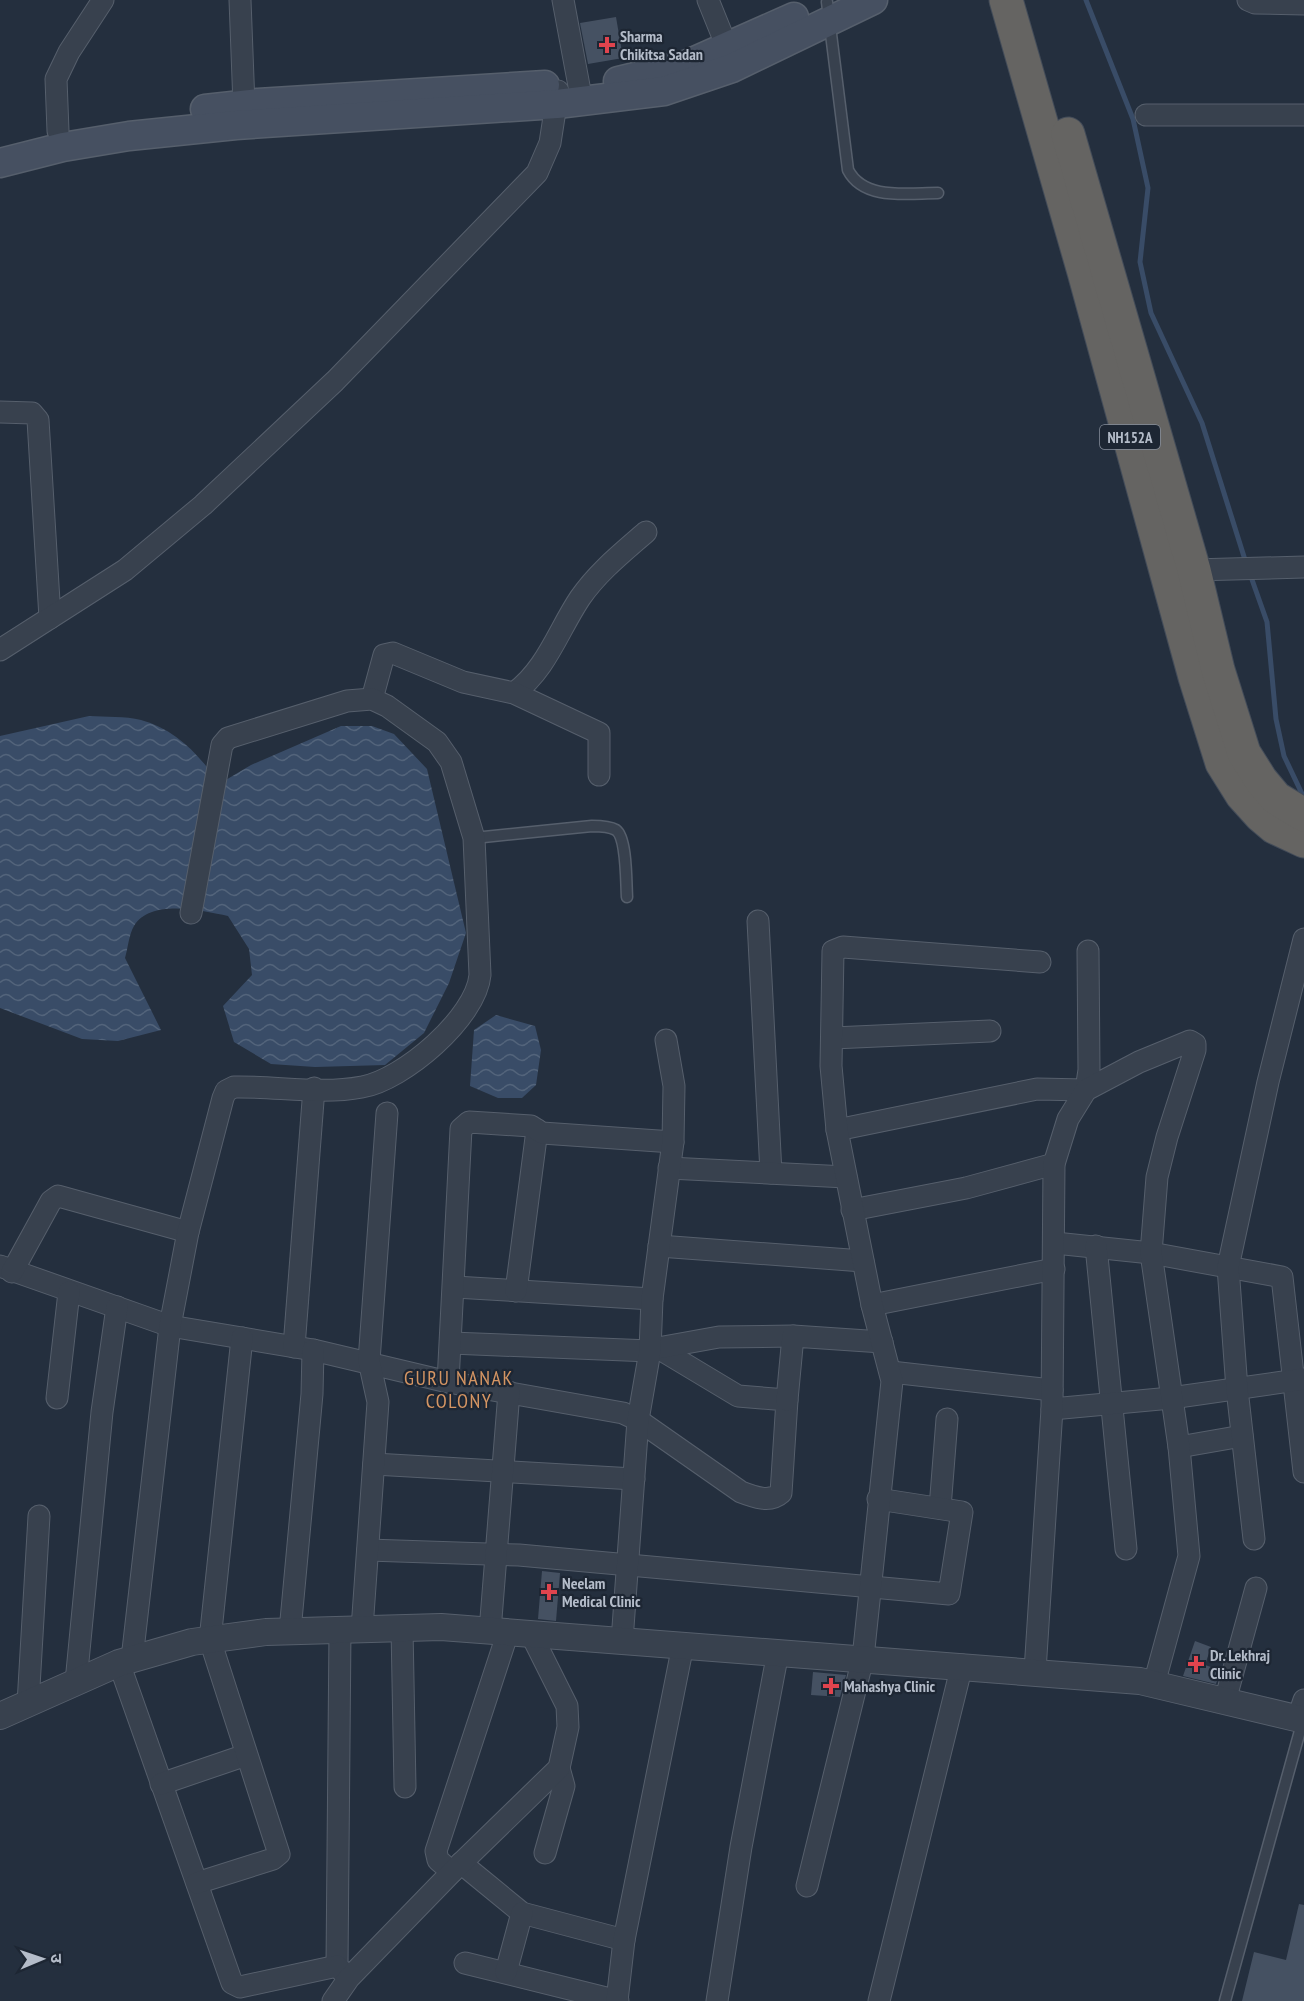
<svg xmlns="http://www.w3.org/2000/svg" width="1304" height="2001" viewBox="0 0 1304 2001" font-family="'PT Sans Narrow','Noto Sans Devanagari',sans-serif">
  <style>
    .water { fill: url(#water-waves) }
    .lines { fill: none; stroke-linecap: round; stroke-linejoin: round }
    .stream { stroke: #394c67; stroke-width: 5 }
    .building { fill: #455162 }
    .service-casing { stroke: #565f6c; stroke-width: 13 }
    .minor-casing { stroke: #565f6c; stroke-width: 23 }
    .tertiary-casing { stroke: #565f6c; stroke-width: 28 }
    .secondary-casing { stroke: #565f6c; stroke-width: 31 }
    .trunk-casing { stroke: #434c59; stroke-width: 35 }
    .service { stroke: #38414e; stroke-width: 10 }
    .minor { stroke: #38414e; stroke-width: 21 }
    .tertiary { stroke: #38414e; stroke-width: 26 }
    .secondary { stroke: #465061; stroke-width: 28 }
    .trunk { stroke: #656462; stroke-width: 33 }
    .health-dot { fill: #e0444e; stroke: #1d2633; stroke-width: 2 }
    .labels { text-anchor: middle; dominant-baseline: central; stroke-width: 4.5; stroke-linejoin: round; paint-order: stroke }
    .shield { fill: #1d2633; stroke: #878f9c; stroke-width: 1.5 }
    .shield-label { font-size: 15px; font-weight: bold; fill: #b4bcc9 }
    .poi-label { font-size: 16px; font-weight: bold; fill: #b4bcc9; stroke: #1d2633; text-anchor: start }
    .quarter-label { font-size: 20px; letter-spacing: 1.5px; fill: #d59563; stroke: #1d2633 }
  </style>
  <defs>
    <pattern id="water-waves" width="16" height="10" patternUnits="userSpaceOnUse" patternTransform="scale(1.5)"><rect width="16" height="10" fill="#394c67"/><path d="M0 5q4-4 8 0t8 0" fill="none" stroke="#53647b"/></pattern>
  </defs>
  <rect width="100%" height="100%" fill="#242f3e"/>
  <g class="water">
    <path d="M89,716c16,1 36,0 52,4 34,9 60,36 78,64l32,-19 90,-39h31l22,8 33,35 39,164 -17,50 -25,50 -39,32 -70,2 -44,-3 -37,-22 -11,-36 29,-31 -3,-26 -21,-33c-25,-5 -77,-18 -94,10 -5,8 -6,22 -9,32l36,72 -43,11 -36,-2 -82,-31v-272z"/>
    <polygon points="496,1015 535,1026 541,1050 536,1085 522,1098 498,1098 470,1086 474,1030"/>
  </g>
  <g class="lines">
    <g class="stream">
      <polyline points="1086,0 1133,119 1148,188 1140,262 1151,313 1202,423 1246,563"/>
      <polyline points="1250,574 1267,622 1276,719 1284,756 1304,798"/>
    </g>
  </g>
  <g class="building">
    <polygon points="616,17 623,58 588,64 580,23"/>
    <polygon points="542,1571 560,1573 556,1621 538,1619"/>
    <polygon points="1195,1641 1211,1647 1205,1665 1220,1670 1216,1684 1183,1676"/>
    <polygon points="813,1672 846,1675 840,1697 811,1695"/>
    <polygon points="1299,1904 1304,1905 1304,2001 1242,2001 1254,1952 1286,1960"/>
  </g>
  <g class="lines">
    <g class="service-casing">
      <g id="service">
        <path d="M827,2l21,168c16,31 60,23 90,23"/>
        <path d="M474,838l118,-12c7,0 17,0 24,4 11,8 10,53 11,67"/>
        <polyline points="1225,2001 1303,1720"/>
      </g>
    </g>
    <g class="minor-casing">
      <g id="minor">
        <polyline points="240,0 244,105"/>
        <polyline points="563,0 582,102"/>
        <polyline points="708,0 727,47"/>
        <polyline points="1248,0 1255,3 1304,4"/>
        <polyline points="1146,115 1304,115"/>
        <polyline points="58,131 56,79 69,52 103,0"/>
        <polyline points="0,412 32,413 38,420 50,618"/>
        <polyline points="1194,570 1304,567"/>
        <polyline points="0,650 125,570 203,505 335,381 537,173 550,143 558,91"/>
        <path d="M514,693c32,-23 44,-62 66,-95 18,-26 42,-45 66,-66"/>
        <polyline points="372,699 384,655 393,653 463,682 514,693 599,733 599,775"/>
        <polyline points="758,921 771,1173"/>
        <polyline points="833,1038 990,1031"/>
        <polyline points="837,1130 1037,1089 1086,1090 1089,1070 1088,951"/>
        <polyline points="669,1168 846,1177"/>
        <polyline points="852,1210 966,1188 1054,1164"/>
        <polyline points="1055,1243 1151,1253 1282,1277 1304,1472"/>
        <polyline points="659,1246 863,1261"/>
        <polyline points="1096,1246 1126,1549"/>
        <path d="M0,1266l170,60 143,24 135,32 175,31 15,7 103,72c13,5 29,11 40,1l6,-93 -49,-4 -80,-48 -8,3 -199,-8"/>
        <polyline points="12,1272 51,1201 58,1196 188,1232"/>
        <polyline points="455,1287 652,1299"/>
        <polyline points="516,1291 537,1130"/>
        <polyline points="872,1305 1054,1269"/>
        <polyline points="294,1347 314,1088"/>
        <polyline points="658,1348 719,1337 793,1336"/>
        <polyline points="891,1372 1052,1390"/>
        <polyline points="448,1382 461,1129 469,1122 531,1126 542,1133 673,1142"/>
        <polyline points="57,1398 69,1292"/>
        <polyline points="787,1400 793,1336 882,1342"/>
        <polyline points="1052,1409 1171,1398 1304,1379"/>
        <polyline points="1179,1447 1242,1436"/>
        <polyline points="374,1464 634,1479"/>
        <polyline points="940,1508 947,1419"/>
        <polyline points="1254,1539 1237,1389 1228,1267 1268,1082 1304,939"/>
        <polyline points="368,1550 519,1555 949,1594 962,1512 878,1499"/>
        <polyline points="402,1628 405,1787"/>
        <polyline points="362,1629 378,1402 369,1361 387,1113"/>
        <polyline points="340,1630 337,1966 345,1974"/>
        <polyline points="290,1631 312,1394 313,1350"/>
        <polyline points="490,1631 509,1392"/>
        <polyline points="622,1641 638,1420 650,1351 652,1299 673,1142 674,1086 666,1040"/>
        <path d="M132,1659l38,-333 18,-94 35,-134 3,-7 8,-4c42,-1 87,8 128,0 41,-7 114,-69 118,-112l-6,-137 -23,-76 -14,-20 -50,-36 -15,-7 -25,2 -119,37 -6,7 -31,168"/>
        <polyline points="119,1663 232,1983 240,1987 337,1966"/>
        <polyline points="1035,1671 1052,1409 1054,1164 1068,1119 1086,1090 1139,1062 1190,1041 1195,1044 1195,1050 1167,1137 1157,1177 1151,1253 1179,1447 1189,1556 1154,1684"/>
        <polyline points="76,1682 102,1412 117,1307"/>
        <polyline points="1225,1701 1256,1588"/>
        <polyline points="28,1704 39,1516"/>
        <polyline points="1298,1718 1304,1700"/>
        <polyline points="161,1784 246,1755"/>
        <polyline points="545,1853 564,1786 559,1768"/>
        <polyline points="461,1863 522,1913 624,1940"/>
        <polyline points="452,1872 438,1860 436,1851 508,1632"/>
        <polyline points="197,1883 273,1859 279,1854 210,1640 242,1338"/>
        <polyline points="807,1886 863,1658 892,1381 872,1305 837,1130 831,1066 833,951 843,947 1040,962"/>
        <polyline points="465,1963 618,2001"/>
        <polyline points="506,1972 522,1913"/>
        <polyline points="333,2001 349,1978 452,1872 559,1768 568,1727 567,1706 531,1634"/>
        <polyline points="617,2001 624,1940 683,1645"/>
        <polyline points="717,2001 741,1847 778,1652"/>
        <polyline points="879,2001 962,1665"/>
      </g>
    </g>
    <g class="tertiary-casing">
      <polyline id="tertiary" points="0,1716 119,1663 192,1642 266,1632 441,1627 1140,1681 1304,1720"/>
    </g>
    <g class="secondary-casing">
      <g id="secondary">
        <polyline points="618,81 688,64 794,17"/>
        <polyline points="205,109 258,103 545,85"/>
        <polyline points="0,163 63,147 129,136 236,125 557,104 664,91 732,68 873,0"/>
      </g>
    </g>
    <g class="trunk-casing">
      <g id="trunk">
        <polyline points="1006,0 1084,272 1195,677 1222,763 1242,795 1261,816 1274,827 1304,841"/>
        <polyline points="1068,134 1194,570 1218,670 1244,753 1261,780 1276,798 1304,815"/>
      </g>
    </g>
    <use href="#service" class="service"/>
    <use href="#minor" class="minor"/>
    <use href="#tertiary" class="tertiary"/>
    <use href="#secondary" class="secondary"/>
    <use href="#trunk" class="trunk"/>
  </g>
  <g class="health-dot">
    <path d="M604 36h6v6h6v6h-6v6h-6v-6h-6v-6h6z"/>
    <path d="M546 1583h6v6h6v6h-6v6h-6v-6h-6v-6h6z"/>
    <path d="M1193 1655h6v6h6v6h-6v6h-6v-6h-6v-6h6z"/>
    <path d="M828 1677h6v6h6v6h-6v6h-6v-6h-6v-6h6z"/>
  </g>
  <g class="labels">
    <rect class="shield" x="1100" y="425" width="60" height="24" rx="4.5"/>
    <g class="shield-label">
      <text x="1130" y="437">NH152A</text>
    </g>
    <g class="poi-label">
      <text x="620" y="36">Sharma<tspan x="620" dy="18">Chikitsa Sadan</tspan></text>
      <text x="562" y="1583">Neelam<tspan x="562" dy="18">Medical Clinic</tspan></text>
      <text x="1210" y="1655">Dr. Lekhraj<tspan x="1210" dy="18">Clinic</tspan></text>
      <text x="844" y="1686">Mahashya Clinic</text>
    </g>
    <g class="quarter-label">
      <text x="459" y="1378">GURU NANAK<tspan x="459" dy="23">COLONY</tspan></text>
    </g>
  </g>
  <g transform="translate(42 1959) rotate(88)" stroke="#1d2633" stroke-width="4.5" paint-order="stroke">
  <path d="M0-4.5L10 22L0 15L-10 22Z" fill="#b4bcc9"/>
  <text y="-9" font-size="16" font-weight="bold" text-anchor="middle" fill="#b4bcc9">उ</text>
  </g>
</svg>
